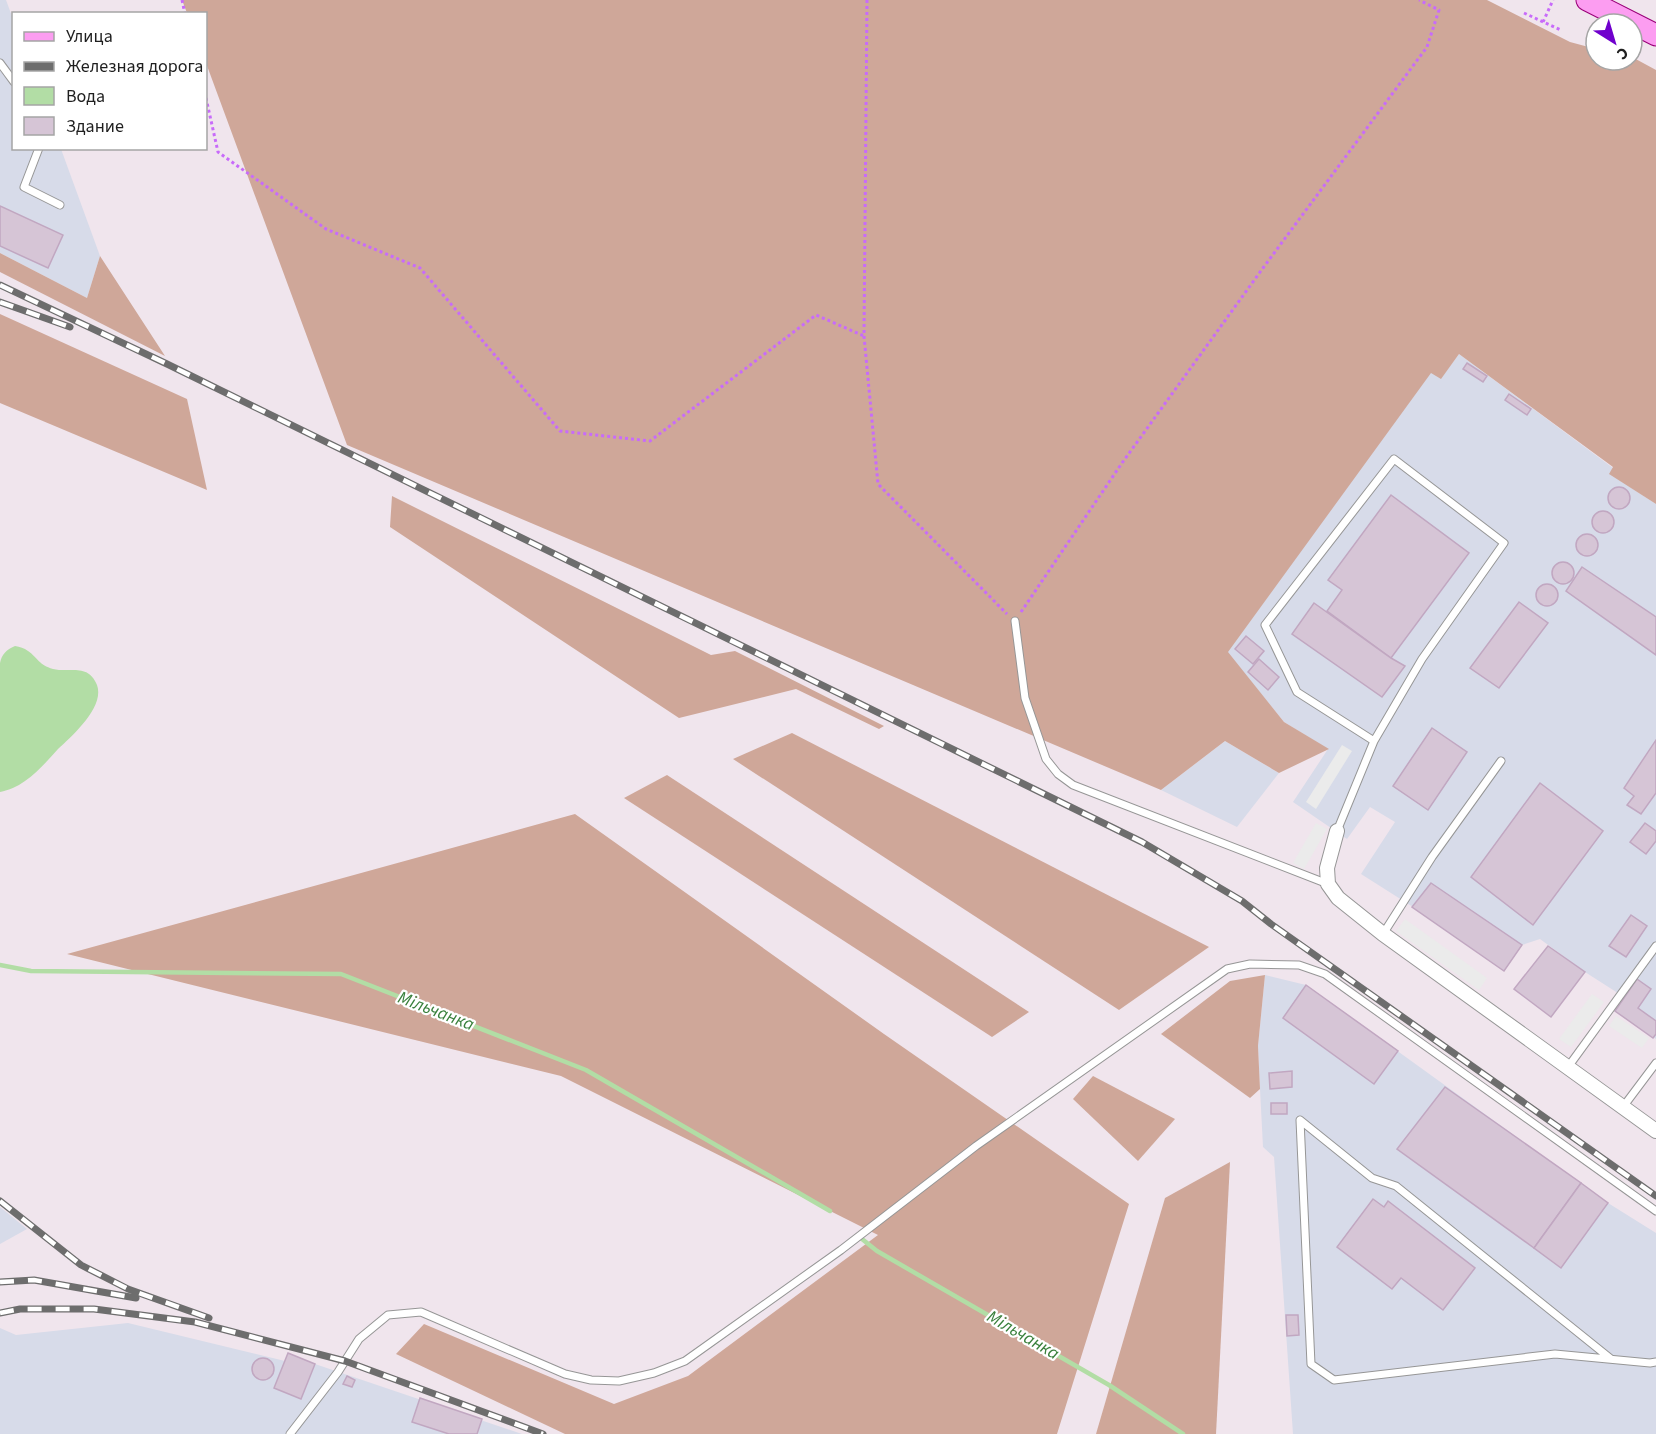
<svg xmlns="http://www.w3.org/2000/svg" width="1656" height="1434" viewBox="0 0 1656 1434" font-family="'Source Sans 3',sans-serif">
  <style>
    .industrial { fill: #d7dbe9 }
    .forest { fill: #cfa799 }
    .parking { fill: #ebebeb }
    .water { fill: #b2dda5 }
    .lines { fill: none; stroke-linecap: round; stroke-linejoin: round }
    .stream { stroke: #b2dda5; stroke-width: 4.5 }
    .building { fill: #d6c5d6; stroke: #c1a7c1; stroke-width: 1.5 }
    .service-casing { stroke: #969696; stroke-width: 9 }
    .minor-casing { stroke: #969696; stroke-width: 16 }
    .primary-casing { stroke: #990078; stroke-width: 23 }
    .path { stroke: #c86bfa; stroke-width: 3; stroke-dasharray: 3 3; stroke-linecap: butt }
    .service { stroke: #fff; stroke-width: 7 }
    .minor { stroke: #fff; stroke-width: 14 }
    .primary { stroke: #fc9df1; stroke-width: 21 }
    .rail-casing { stroke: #6d6d6d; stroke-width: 7 }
    .rail { stroke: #fff; stroke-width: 4.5; stroke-dasharray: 14; stroke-linecap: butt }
    .labels { text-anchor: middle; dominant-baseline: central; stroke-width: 4.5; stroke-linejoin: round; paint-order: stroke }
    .water-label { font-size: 18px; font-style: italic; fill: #39803c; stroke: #fff }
  </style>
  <rect width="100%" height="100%" fill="#f0e5ed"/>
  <g class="industrial">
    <polygon points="0,0 6,0 13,19 14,148 61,149 100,256 87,298 0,253"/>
    <polygon points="1459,354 1613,468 1610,474 1656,504 1656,1039 1615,1011 1624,997 1585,972 1540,939 1522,945 1504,971 1413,907 1361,874 1395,822 1370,807 1347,839 1293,802 1328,749 1284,722 1227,652 1431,372 1441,378"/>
    <polygon points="1225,741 1279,773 1237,827 1161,790"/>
    <polygon points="1265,975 1306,985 1608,1203 1656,1233 1656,1434 1293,1434 1274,1157 1263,1147 1260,1089 1258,1046"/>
    <polygon points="0,1207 27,1229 0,1244"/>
    <polygon points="128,1323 285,1361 288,1353 315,1364 522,1434 0,1434 0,1328 16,1335"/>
  </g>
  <g class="forest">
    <polygon points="182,0 1487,0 1570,42 1596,49 1596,60 1632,60 1632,57 1656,70 1656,504 1609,474 1613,467 1459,354 1441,379 1431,373 1228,652 1284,722 1329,749 1279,773 1225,741 1161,790 347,445 206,63 206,14 187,13"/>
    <polygon points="0,253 87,298 100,256 165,356 0,272"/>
    <polygon points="0,314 187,399 207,490 0,403"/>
    <polygon points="392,496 711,655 735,651 884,726 879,729 796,689 679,718 390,527"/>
    <polygon points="792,733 1209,947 1119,1010 733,759"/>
    <polygon points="667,775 1029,1012 992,1037 624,798"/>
    <polygon points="575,814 884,1034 1129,1204 1057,1434 565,1434 396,1354 424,1324 614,1404 688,1376 878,1235 561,1076 67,954"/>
    <polygon points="1265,975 1258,1046 1260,1089 1250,1098 1161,1034 1230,981"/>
    <polygon points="1093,1076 1175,1119 1138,1161 1073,1099"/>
    <polygon points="1230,1162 1216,1434 1096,1434 1165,1198"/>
  </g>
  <g class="parking">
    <polygon points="1342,745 1352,751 1316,809 1306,802"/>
    <polygon points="1316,823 1327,829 1304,869 1293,863"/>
    <polygon points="1405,919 1487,978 1479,990 1396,931"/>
    <polygon points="1592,994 1604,1002 1571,1047 1559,1039"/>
    <polygon points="1616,1016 1649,1038 1642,1048 1609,1026"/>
  </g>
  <path class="water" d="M15,646c5,1 9,2 13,5 10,7 11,14 25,18 17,4 35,-6 44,16 8,22 -25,51 -39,64 -10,11 -20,23 -33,32 -8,6 -16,9 -25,11v-129c2,-9 6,-13 15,-17z"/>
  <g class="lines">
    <g class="stream">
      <polyline points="0,965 31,971 341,974 586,1070 830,1211"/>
      <polyline points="862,1239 877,1251 1109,1385 1183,1434"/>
    </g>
  </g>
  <g class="building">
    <polygon points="0,206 63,235 48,268 0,246"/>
    <polygon points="1467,363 1487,376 1483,382 1463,369"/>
    <polygon points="1509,394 1531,409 1527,415 1505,400"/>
    <circle cx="1619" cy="498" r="11"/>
    <polygon points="1391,495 1469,553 1391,658 1327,611 1342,590 1328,580"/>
    <circle cx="1603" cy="522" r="11"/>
    <circle cx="1587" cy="545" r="11"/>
    <circle cx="1563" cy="573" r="11"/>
    <polygon points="1582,567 1656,617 1656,655 1566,591"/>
    <circle cx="1547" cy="595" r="11"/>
    <polygon points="1519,602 1548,623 1499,688 1470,668"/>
    <polygon points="1314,603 1391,658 1405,666 1382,697 1292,634"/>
    <polygon points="1246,636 1264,651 1253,664 1235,649"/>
    <polygon points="1259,659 1279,677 1268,690 1248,672"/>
    <polygon points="1432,728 1467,752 1428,810 1393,786"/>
    <polygon points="1656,740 1656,793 1641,814 1627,805 1634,796 1624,788"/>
    <polygon points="1540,783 1603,831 1533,925 1471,877"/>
    <polygon points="1645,823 1656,831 1656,841 1646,854 1630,842"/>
    <polygon points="1431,883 1522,945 1504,971 1412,907"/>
    <polygon points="1631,915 1647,926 1626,957 1609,946"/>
    <polygon points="1548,946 1585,972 1551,1017 1514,989"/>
    <polygon points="1637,979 1651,989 1638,1008 1656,1021 1656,1034 1653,1038 1615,1011"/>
    <polygon points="1306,985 1398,1051 1374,1084 1283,1018"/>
    <polygon points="1292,1071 1292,1087 1270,1089 1269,1073"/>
    <polygon points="1445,1087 1581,1183 1534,1248 1397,1149"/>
    <rect x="1271" y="1103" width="16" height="11"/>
    <polygon points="1581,1183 1608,1203 1561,1268 1534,1248"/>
    <polygon points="1373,1199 1384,1207 1388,1201 1475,1268 1443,1310 1401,1278 1392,1289 1337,1247"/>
    <polygon points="1286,1315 1298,1315 1299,1335 1287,1336"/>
    <polygon points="288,1353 315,1364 301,1399 274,1388"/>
    <circle cx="263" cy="1369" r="11"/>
    <polygon points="347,1376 355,1380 352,1387 343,1384"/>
    <polygon points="420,1398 482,1419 477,1434 449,1434 412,1422"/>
  </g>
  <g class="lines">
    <g class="service-casing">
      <g id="service">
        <polyline points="0,63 14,82"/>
        <polyline points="39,148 24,187 60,205"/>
        <polyline points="1015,621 1025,698 1046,759 1058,774 1073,785 1328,884"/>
        <polyline points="1337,831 1374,741 1422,659 1504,543 1394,459 1265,625 1297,692 1374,741"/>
        <polyline points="1383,934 1432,857 1501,761"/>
        <polyline points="1568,1067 1656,946"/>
        <polyline points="1623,1107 1656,1063"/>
        <polyline points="1611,1359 1396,1186 1372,1178 1300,1120 1311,1364 1334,1380 1555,1354 1650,1363 1656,1362"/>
        <polyline points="290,1434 338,1372 359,1339 388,1315 421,1312 565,1374 591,1380 619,1381 654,1373 685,1361 841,1250 976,1146 1227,969 1250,964 1299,965 1325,974 1656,1211"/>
      </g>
    </g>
    <g class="minor-casing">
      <polyline id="minor" points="1337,831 1327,868 1328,884 1338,898 1383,934 1656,1131"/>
    </g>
    <g class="primary-casing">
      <polyline id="primary" points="1587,0 1656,35"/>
    </g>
    <g class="path">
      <polyline points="182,0 185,14"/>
      <polyline points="867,0 864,336 878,484 1007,614"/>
      <polyline points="1524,13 1561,30"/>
      <polyline points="1543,22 1553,0"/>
      <polyline points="206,98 218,152 326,229 420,268 560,431 650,441 816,315 864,336"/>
      <polyline points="1021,612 1122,463 1263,268 1427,47 1439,10 1419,0"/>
    </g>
    <use href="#service" class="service"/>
    <use href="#minor" class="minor"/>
    <use href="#primary" class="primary"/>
    <g class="rail-casing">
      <g id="rail">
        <polyline points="0,285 167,364 1142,842 1242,901 1271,924 1656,1196"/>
        <polyline points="0,302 70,327"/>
        <polyline points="0,1201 81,1265 128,1289 209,1318"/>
        <polyline points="0,1282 34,1280 136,1298"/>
        <polyline points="0,1313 20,1309 94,1309 195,1322 345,1361 543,1434"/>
      </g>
    </g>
    <use href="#rail" class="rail"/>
  </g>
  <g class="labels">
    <g class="water-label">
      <text transform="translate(436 1011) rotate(21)">Мільчанка</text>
      <text transform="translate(1023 1335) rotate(30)">Мільчанка</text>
    </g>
  </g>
  <rect x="12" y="12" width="195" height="138" fill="#ffffff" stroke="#a5a5a5" stroke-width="1.5"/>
  <rect x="24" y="32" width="30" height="9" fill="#fc9df1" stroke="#a5a5a5" stroke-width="1.5"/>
  <text x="66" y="42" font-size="18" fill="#1f1f1f">Улица</text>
  <rect x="24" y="62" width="30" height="9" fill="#6d6d6d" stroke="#a5a5a5" stroke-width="1.5"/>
  <text x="66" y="72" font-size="18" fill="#1f1f1f">Железная дорога</text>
  <rect x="24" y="87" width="30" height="18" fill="#b2dda5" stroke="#a5a5a5" stroke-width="1.5"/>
  <text x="66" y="102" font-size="18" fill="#1f1f1f">Вода</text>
  <rect x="24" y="117" width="30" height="18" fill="#d6c5d6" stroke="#a5a5a5" stroke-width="1.5"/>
  <text x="66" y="132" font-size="18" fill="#1f1f1f">Здание</text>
  <g transform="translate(1614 42) rotate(143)"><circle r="28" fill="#ffffff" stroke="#a5a5a5" stroke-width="1.5"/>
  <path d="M0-4.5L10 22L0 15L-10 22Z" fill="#7000cd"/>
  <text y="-9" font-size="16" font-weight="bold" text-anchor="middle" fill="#1f1f1f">С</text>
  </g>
</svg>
